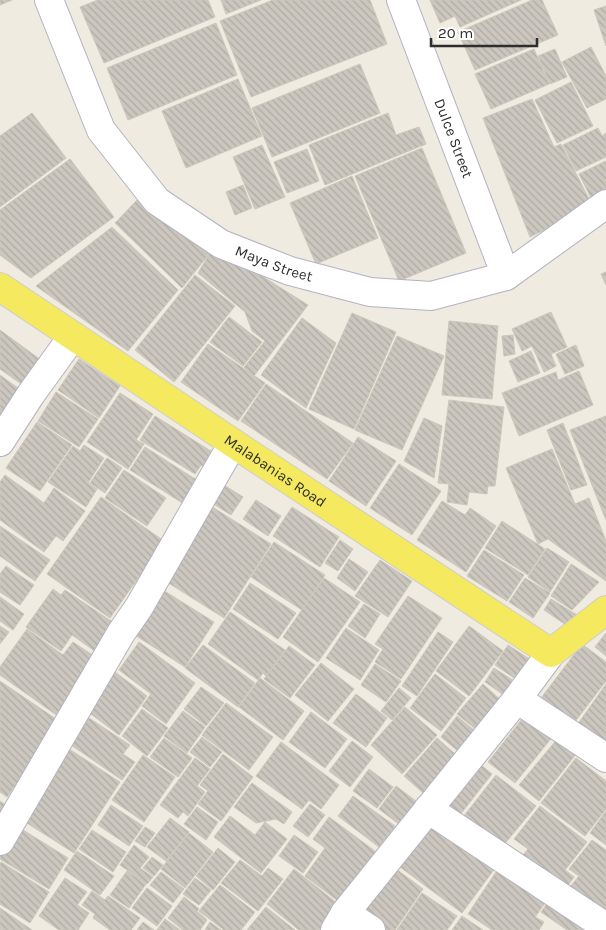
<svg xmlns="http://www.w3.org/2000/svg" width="606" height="930" viewBox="0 0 606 930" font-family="Karla,sans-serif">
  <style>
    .building { fill: url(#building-back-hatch); stroke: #cbc7b9 }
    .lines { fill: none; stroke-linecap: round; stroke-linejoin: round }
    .minor-casing { stroke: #b3b3c1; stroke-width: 30 }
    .major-casing { stroke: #cdcdcd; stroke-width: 30 }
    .minor { stroke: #fff; stroke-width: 28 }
    .major { stroke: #f5e95f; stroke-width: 28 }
    .labels { text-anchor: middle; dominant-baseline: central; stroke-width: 4; stroke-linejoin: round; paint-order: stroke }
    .street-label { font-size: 15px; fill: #2d2d2d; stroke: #fff }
  </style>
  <defs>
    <pattern id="building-back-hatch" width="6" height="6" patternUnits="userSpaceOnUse" patternTransform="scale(1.25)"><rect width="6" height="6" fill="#cbc7bf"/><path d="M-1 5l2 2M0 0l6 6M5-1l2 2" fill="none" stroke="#afaba4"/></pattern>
  </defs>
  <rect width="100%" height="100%" fill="#efebe0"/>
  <g class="building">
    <polygon points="0,0 12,0 0,5"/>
    <polygon points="98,0 208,0 215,17 104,63 80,7"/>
    <polygon points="221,0 261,0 226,14"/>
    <polygon points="273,0 370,0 387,44 251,97 220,21"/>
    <polygon points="430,0 521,0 460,27 455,16 440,23"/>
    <polygon points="532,0 542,0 558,35 475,70 458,32"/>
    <polygon points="606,6 606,46 594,10"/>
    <polygon points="216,23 237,75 128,120 107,68"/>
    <polygon points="591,47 606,76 606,99 587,108 562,62"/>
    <polygon points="534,49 549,84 491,109 475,74"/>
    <polygon points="555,49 567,77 550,84 538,56"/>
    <polygon points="360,64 380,113 272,157 252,108"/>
    <polygon points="238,79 262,136 186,168 162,111"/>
    <polygon points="571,82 593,126 557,143 535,100"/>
    <polygon points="532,99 554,147 561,144 593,207 550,241 546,229 530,237 483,118"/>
    <polygon points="32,113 66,158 0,207 0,136"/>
    <polygon points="388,113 396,135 419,127 426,144 325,185 309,145"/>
    <polygon points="598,128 602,136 606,133 606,157 576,171 563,145"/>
    <polygon points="262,145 285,197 255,209 233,157"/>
    <polygon points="422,148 466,253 399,281 355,176"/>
    <polygon points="307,149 319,181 287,193 274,162"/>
    <polygon points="70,159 114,217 31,278 0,255 0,210"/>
    <polygon points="606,161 606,198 594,204 579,174"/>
    <polygon points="352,176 378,238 316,264 290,203"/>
    <polygon points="243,185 252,208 235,215 226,192"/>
    <polygon points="139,198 190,241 209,254 182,288 115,223"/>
    <polygon points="112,227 178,290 128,351 36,286"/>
    <polygon points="214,246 308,305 254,376 244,367 265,341 252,331 245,312 198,273"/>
    <polygon points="606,272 606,285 601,274"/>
    <polygon points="195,275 235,306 174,382 135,350"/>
    <polygon points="551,312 567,347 551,354 556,366 544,372 532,346 522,351 512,329"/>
    <polygon points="352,313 396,332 354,429 309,409"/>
    <polygon points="229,317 262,342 243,366 210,342"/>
    <polygon points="302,318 336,343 306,408 261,375"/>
    <polygon points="449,321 498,326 492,399 442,395"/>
    <polygon points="0,330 49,366 31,391 0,369"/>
    <polygon points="513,335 515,354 504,356 502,336"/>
    <polygon points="397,336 444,356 402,450 355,430"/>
    <polygon points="208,344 265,383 238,421 181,382"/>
    <polygon points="576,345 584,366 565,374 556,354"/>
    <polygon points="531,351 540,373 518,382 509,361"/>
    <polygon points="79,359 120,386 99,418 58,390"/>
    <polygon points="579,371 593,405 519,436 502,393 556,372 558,380"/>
    <polygon points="0,375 29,396 0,434"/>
    <polygon points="266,384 353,443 327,479 241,421"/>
    <polygon points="56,392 98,419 79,447 38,421"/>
    <polygon points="120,393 153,414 136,440 144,444 128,469 87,442"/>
    <polygon points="449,400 504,407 495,486 488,486 487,494 469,492 467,505 447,502 449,484 438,483"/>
    <polygon points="155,416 214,453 204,467 201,465 195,474 140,440"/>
    <polygon points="606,416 606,520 570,430"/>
    <polygon points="424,418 442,426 434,478 404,461"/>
    <polygon points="37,422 72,445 40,491 6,468"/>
    <polygon points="563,423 587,485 571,490 547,430"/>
    <polygon points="358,437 396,461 366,506 329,481"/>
    <polygon points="84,445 104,458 88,483 97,489 86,507 48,482 73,446 80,451"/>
    <polygon points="145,447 206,486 192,509 130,470"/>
    <polygon points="552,449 575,504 589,498 606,541 606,581 548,539 538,544 506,468"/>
    <polygon points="107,458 122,468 105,493 90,483"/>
    <polygon points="399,464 441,491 412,535 370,508"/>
    <polygon points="124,470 166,498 147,526 105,498"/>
    <polygon points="5,475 44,503 54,488 85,511 63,541 56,536 44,552 0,520 0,482"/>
    <polygon points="216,480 243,497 231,515 204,498"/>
    <polygon points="101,497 164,541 110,618 47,574"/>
    <polygon points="256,500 281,516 268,536 243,519"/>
    <polygon points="442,501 465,515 470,508 496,526 466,572 417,540"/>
    <polygon points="206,503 271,544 224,618 159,577"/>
    <polygon points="292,507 339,537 320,567 273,536"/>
    <polygon points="502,521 545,549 528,575 485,548"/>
    <polygon points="0,526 50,560 35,581 0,556"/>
    <polygon points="340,540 353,549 338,571 325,563"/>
    <polygon points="274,542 325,575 302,610 251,577"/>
    <polygon points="547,548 569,562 550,592 528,577"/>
    <polygon points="484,550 524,575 507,601 467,576"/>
    <polygon points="349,559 368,572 355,591 337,578"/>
    <polygon points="380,560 412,581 388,617 355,596"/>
    <polygon points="571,564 599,582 572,610 551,596"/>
    <polygon points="6,566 34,585 20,605 0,592 0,574"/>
    <polygon points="324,578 360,602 318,662 283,637"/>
    <polygon points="525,578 550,593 533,618 509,602"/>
    <polygon points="250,583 296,613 278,639 233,609"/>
    <polygon points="158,587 214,622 185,667 130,632"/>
    <polygon points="53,589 61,595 65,590 114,623 99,654 72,635 61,651 26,627"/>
    <polygon points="408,596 442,618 401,679 375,662 383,649 375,644"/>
    <polygon points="0,597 24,614 13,630 0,621"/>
    <polygon points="551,599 577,615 569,627 544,610"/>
    <polygon points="364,604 380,614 365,638 348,626"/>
    <polygon points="230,612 285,650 266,676 263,673 258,680 208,644"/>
    <polygon points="0,626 9,632 0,644"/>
    <polygon points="469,626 503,651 469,696 436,671"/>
    <polygon points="346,628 379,650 360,680 326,658"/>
    <polygon points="27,629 63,655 73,642 103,662 62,719 0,675 0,667"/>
    <polygon points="438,632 453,642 417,696 402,686"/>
    <polygon points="606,633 606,656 595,647"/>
    <polygon points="139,642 195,683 166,724 142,706 151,694 119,670"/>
    <polygon points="582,644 606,662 606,681 571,727 538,702"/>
    <polygon points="203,645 255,683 238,707 185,668"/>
    <polygon points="508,645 537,664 523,684 495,665"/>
    <polygon points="289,646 315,665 290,698 264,679"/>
    <polygon points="321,663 354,689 328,721 295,695"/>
    <polygon points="375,664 401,681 386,702 361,685"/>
    <polygon points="494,668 520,685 511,700 485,682"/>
    <polygon points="115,672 147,696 119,735 87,711"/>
    <polygon points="435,674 466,698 441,731 410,708"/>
    <polygon points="260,678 304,711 283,740 239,707"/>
    <polygon points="0,681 59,721 7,797 0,792"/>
    <polygon points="483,684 503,702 478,731 457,714"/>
    <polygon points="606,684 606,750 575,728"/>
    <polygon points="201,687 224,703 206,726 184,709"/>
    <polygon points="399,688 411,698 392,720 381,711"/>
    <polygon points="356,694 387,718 366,747 333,723"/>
    <polygon points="226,703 273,737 249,770 202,735"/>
    <polygon points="405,707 437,735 402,774 371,745"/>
    <polygon points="142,709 168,728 147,756 122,736"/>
    <polygon points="183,711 205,727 187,753 164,736"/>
    <polygon points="311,712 347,739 325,768 289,742"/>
    <polygon points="526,714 554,735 515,783 488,762"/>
    <polygon points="457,716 481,736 464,756 441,737"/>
    <polygon points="89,718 130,745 123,754 135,762 122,780 71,745"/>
    <polygon points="202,737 222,752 210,767 190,752"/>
    <polygon points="164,738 192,758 178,777 150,757"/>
    <polygon points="437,738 464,762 431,800 404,776"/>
    <polygon points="558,738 577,753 539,801 519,785"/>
    <polygon points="352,741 373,757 350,787 329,771"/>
    <polygon points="281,742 339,785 321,809 309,800 302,809 256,776"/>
    <polygon points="66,747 120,782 74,853 19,818"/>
    <polygon points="223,754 253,777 221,821 198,804 208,791 200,785"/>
    <polygon points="143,755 175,777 144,822 112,800"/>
    <polygon points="195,758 210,769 197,786 205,792 188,816 183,812 178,818 160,805"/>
    <polygon points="576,758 606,781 606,809 585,836 541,803"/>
    <polygon points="474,759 492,774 456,820 436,804"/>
    <polygon points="369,769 393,787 377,808 353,791"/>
    <polygon points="496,775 536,806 498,852 460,821"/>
    <polygon points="252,783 292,812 284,824 276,819 256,823 234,807"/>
    <polygon points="396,786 421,805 404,828 379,809"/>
    <polygon points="353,796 395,826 379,847 338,816"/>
    <polygon points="0,801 11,809 0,824"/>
    <polygon points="310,804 325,815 308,837 293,826"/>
    <polygon points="111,805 143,826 129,846 98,825"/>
    <polygon points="540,806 587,842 565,870 574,877 563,892 520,859 528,849 514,839"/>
    <polygon points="197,807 218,822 206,840 184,824"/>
    <polygon points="606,811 606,845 590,833"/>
    <polygon points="426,815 496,867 462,913 392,861"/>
    <polygon points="230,816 255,835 265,822 287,839 261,873 214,837"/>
    <polygon points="329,817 383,857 346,907 305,876 325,848 313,839"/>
    <polygon points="170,818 189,832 166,861 147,847"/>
    <polygon points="15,825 68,858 49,889 0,859 0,850"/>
    <polygon points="145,827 155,833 145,847 135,841"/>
    <polygon points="92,830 126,852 113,872 79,849"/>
    <polygon points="189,833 213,852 185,888 161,869"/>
    <polygon points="294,835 318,852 303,873 279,856"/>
    <polygon points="592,840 606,850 606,925 565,893 579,876 569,869"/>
    <polygon points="134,845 149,857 140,868 153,877 147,884 120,865"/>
    <polygon points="218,848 235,862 213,890 196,876"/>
    <polygon points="77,851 114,876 100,895 64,870"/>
    <polygon points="152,857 163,865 154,876 143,868"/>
    <polygon points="240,860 262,876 268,868 283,879 258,911 221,883"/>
    <polygon points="1,862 49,892 30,923 0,904 0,864"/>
    <polygon points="388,863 423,889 395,930 382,930 355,911"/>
    <polygon points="502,863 527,891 545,903 535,917 544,922 539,930 492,930 468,914"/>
    <polygon points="294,869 342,907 324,930 299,930 267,904"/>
    <polygon points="127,871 146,884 129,908 110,895"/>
    <polygon points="161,872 184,889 173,903 150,885"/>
    <polygon points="65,878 87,892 77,905 89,913 78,930 59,930 39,916"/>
    <polygon points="195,878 211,890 199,905 183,894"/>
    <polygon points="220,885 255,912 241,930 224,930 199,911"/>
    <polygon points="147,888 172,906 157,926 132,908"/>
    <polygon points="92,891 105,900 108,896 140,918 131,930 110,930 93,918 95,914 82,905"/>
    <polygon points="422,893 457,916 447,930 397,930"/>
    <polygon points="553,895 604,930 567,930 541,912"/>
    <polygon points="184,897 199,909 197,911 207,920 200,930 183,930 168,918"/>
    <polygon points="266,907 295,930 247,930"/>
    <polygon points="0,908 32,930 0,930"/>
    <polygon points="462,916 483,930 452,930"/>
    <polygon points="165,919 180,930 157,930"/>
    <polygon points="143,922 154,930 137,930"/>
    <polygon points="210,922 221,930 205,930"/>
  </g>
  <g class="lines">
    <g class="minor-casing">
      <g id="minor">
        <path id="s1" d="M49,0l52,130 56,71 64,43 69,27 80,21 61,4 75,-20 100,-72"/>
        <path id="s2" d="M401,0l105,276"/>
        <polyline points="0,442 31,394 73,336"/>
        <polyline points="517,699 606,758"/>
        <polyline points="428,809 606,927"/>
        <polyline points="0,841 121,633 139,607 233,443"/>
        <polyline points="345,913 371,930"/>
        <polyline points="335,930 345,913 517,699 551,653"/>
      </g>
    </g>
    <g class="major-casing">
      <g id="major">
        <path id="s3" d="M0,287l233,156 318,210 55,-43"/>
      </g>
    </g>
    <use href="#minor" class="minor"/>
    <use href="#major" class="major"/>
  </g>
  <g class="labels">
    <g class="street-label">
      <text stroke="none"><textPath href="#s2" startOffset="148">Dulce Street</textPath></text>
      <text stroke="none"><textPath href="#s1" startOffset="364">Maya Street</textPath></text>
      <text stroke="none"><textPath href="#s3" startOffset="331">Malabanias Road</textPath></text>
    </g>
  </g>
  <path d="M431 38v8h106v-8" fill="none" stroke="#2d2d2d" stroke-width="2.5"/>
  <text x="438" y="38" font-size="15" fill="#2d2d2d" stroke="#ffffff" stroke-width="4" paint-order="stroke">20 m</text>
</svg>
